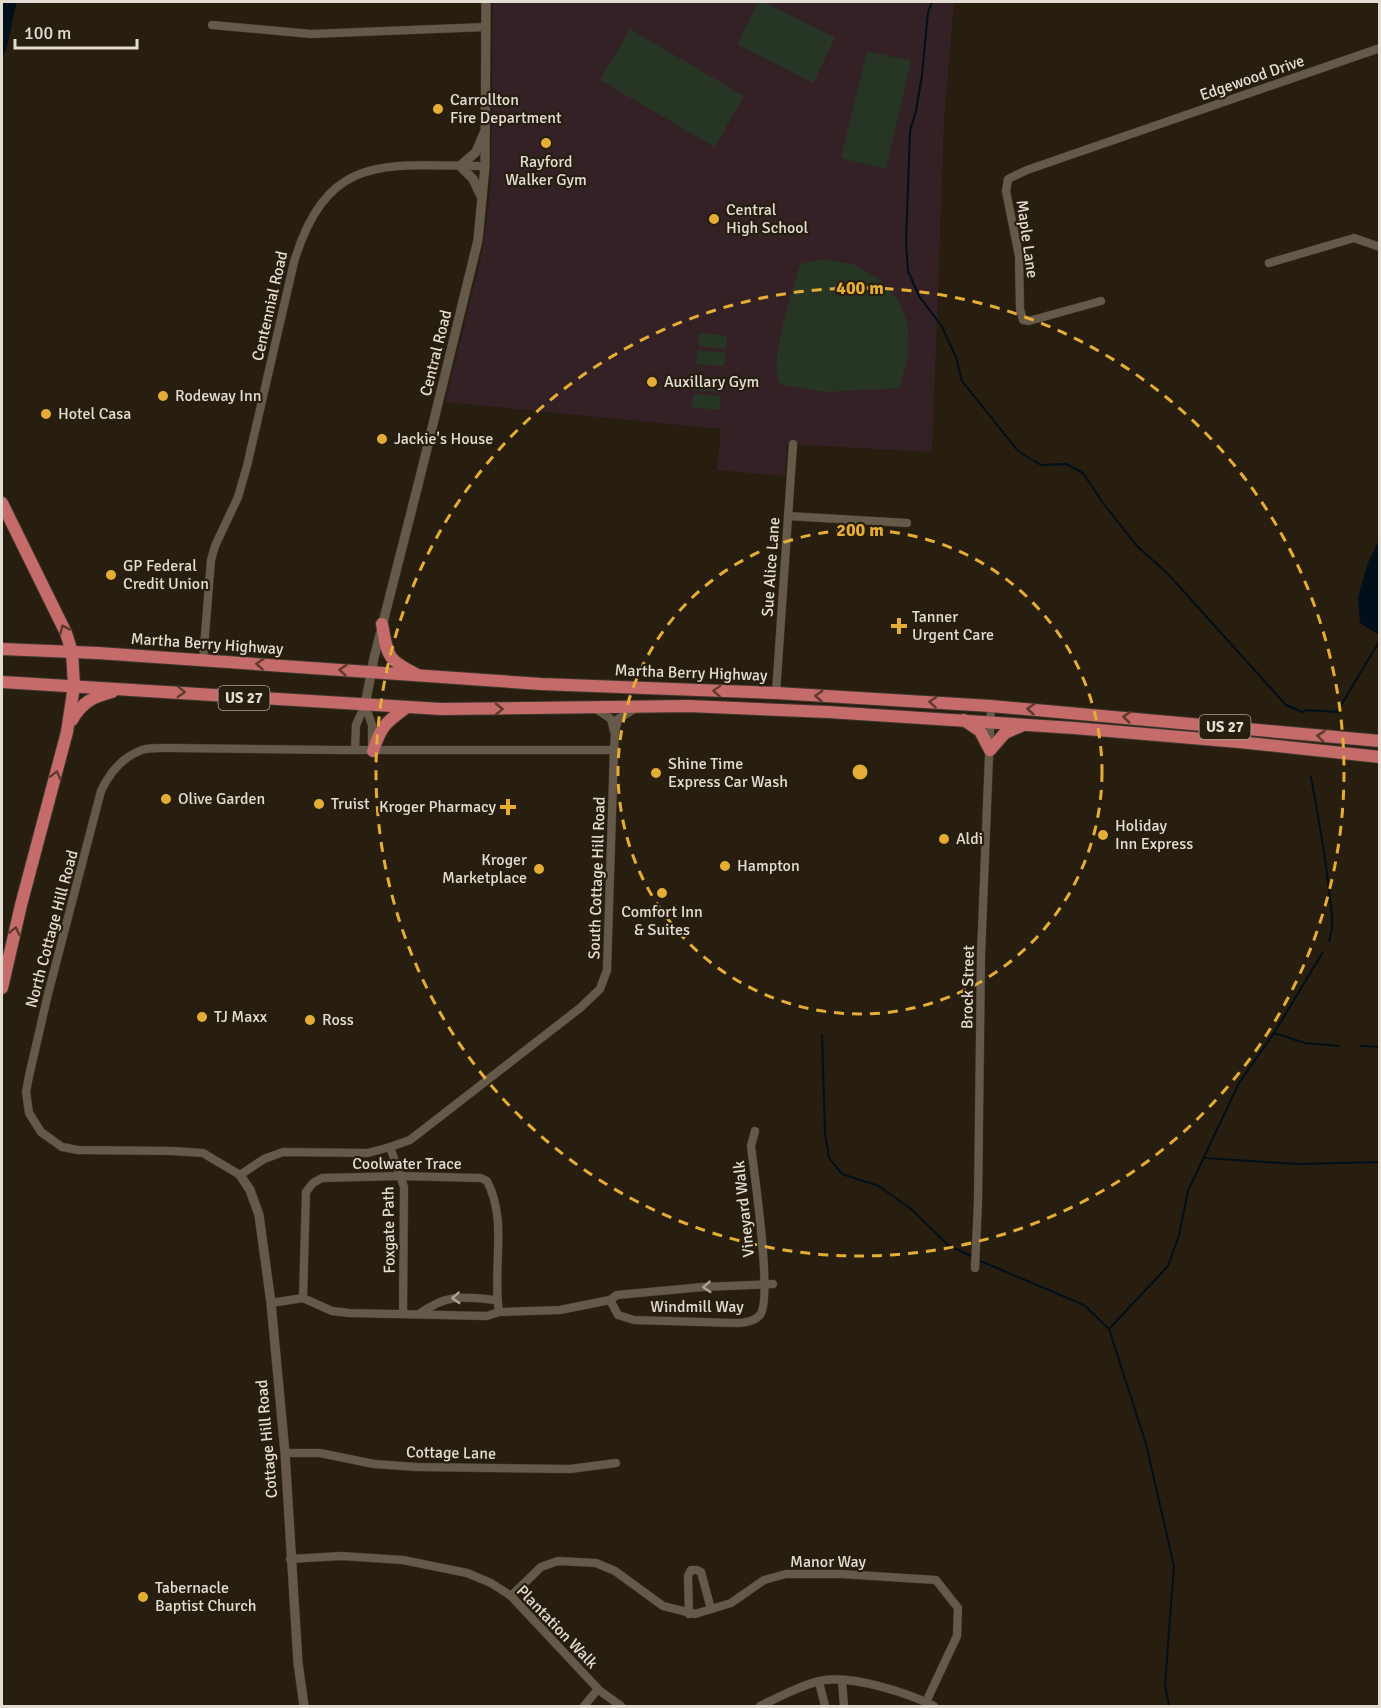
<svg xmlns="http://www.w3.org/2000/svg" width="1381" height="1708" viewBox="0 0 1381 1708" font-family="Signika,sans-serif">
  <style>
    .education { fill: #332126 }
    .green { fill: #273525 }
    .water { fill: #000f1a }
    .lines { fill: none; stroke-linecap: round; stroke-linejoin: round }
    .stream { stroke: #000f1a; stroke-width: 2 }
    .minor-casing { stroke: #3e372e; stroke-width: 9 }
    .tertiary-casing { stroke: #3e372e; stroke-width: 10 }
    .trunk-casing { stroke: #3e372e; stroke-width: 14 }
    .minor { stroke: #655a49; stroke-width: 8 }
    .tertiary { stroke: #655a49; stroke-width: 9 }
    .trunk { stroke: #c56c6a; stroke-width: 12 }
    .oneway { stroke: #5e392f }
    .oneway2 { stroke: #aaa294 }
    .ring { fill: none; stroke: #e5ad36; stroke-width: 3; stroke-dasharray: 10 8 }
    .poi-dot { fill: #e5ad36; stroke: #271e0f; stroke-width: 2 }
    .labels { text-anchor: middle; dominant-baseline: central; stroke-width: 4.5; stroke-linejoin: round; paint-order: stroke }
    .shield { fill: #271e0f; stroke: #aaa398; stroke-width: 1.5 }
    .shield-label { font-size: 15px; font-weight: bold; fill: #e2dcd2 }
    .street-label { font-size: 16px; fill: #e2dcd2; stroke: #271e0f }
    .poi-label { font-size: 16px; fill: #e2dcd2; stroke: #271e0f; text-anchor: start }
    .centre { fill: #e5ad36; stroke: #271e0f; stroke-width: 3 }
    .ring-label { font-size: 18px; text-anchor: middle; font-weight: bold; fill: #e5ad36; stroke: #271e0f; stroke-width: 4.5; stroke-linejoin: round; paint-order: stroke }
  </style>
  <rect width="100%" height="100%" fill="#271e0f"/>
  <polygon class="education" points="493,2 954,2 944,120 932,452 787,444 785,476 717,470 721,429 445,402 482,253 491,185"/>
  <g class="green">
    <polygon points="758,2 764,2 835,38 813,83 737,44"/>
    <polygon points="630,29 744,96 715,147 600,80"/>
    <polygon points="867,51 911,61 886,169 841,158"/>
    <path d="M826,259l29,6 24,14 19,21 10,24 1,30 -10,34 -73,4 -45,-7c-15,-13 13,-100 19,-121z"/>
    <polygon points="699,333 727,336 726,349 698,346"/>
    <polygon points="697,350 726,353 724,366 696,364"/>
    <polygon points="695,376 723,379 722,392 693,390"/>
    <polygon points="693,394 721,396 720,410 691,407"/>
  </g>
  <g class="water">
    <path d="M2,2h15c-6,18 -6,40 -15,56z"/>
    <polygon points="1379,540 1379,635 1360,623 1358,598 1367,565"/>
  </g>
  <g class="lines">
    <g class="stream">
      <polyline points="932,2 928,12 922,75 916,111 910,131 906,241 908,271 919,296 941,325 956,357 962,381 1018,451 1041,465 1066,464 1083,473 1103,503 1137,546 1168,574 1286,705 1302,712 1306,710 1337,712 1380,640"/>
      <path d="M1311,777c7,38 14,75 18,114 2,17 6,32 0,50"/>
      <polyline points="1274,1033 1305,1043 1339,1046"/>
      <polyline points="822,1035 825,1133 829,1158 842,1174 879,1186 911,1209 948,1245 973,1257"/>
      <polyline points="1361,1046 1380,1047"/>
      <polyline points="1204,1158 1297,1164 1380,1162"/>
      <polyline points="978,1260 1084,1305 1109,1329 1146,1444 1174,1566 1165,1684 1169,1706"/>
      <polyline points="1109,1329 1168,1266 1179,1235 1188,1191 1239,1083 1274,1033 1323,952"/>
    </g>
    <g class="minor-casing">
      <g id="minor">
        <polyline points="212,25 311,34 486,27"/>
        <polyline points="1269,263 1354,238 1380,247"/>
        <polyline points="1101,301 1029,321 1023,320 1020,309 1019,256 1006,191 1008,179 1027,170 1380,48"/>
        <polyline points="788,516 907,523"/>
        <path d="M203,660l8,-100 4,-14 23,-49 9,-31 47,-204c34,-113 95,-96 191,-96"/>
        <polyline points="776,693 793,444"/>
        <polyline points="365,705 372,725 372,744"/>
        <polyline points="596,709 611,719 614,731"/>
        <path d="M171,748l165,2h278l-7,220 -7,19 -20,19 -170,132 -20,7 -22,6 -85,-1 -19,7 -24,16 -37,-22 -31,-2 -94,-1 -16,-3 -21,-15 -12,-19 -3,-21 3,-16 19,-82 53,-203c8,-17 21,-34 41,-41 8,-3 20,-2 29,-2z"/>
        <polyline points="355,750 356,725 365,705"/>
        <polyline points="614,750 615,732 618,719 636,708"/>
        <polyline points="390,1147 404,1187 403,1313"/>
        <polyline points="975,1268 978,1202 981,955 991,706"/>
        <path d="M303,1298l3,-106 7,-9 9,-5 79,-2 80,2 6,3c21,40 5,87 12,131"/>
        <path d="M610,1300l8,15 16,5 101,3c9,0 19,-1 25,-8 13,-16 -6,-143 -9,-169l4,-15"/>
        <polyline points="271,1303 303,1298 332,1311 349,1313 487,1316 499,1312 560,1310 610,1300 617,1295 703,1287 773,1284"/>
        <path d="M419,1314c29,-21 45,-17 78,-14"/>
        <polyline points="285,1453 320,1453 374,1464 417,1467 570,1469 616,1463"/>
        <polyline points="290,1559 341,1556 403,1560 467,1573 491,1583 511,1596 600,1691 621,1706"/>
        <polyline points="511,1596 541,1567 558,1561 596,1563 615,1571 663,1606 695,1614 731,1603 764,1580 786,1574 841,1574 936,1580 958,1608 957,1636 926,1702"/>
        <polyline points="689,1614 688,1576 691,1570 697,1570 701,1572 711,1609"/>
        <polyline points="842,1681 844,1706"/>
        <polyline points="819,1682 825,1706"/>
        <polyline points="584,1706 598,1689"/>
        <path d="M760,1706c17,-8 47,-24 65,-26 30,-4 83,13 109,26"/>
      </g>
    </g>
    <g class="tertiary-casing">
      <g id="tertiary">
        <polyline points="482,198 473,179 460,166 476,152 484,133"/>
        <polyline points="365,705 374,658 421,473 478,240 485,166 486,2"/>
        <polyline points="240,1175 250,1190 259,1215 271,1303 285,1453 298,1663 304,1706"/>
      </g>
    </g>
    <g class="trunk-casing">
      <g id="trunk">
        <polyline points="2,503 66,633 72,652 74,686 67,732 21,905 2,988"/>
        <path d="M382,624c6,32 4,35 34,50"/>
        <polyline points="2,649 98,653 541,684 776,693 991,706 1380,741"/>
        <polyline points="2,682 441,709 689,706 828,712 1074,728 1239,742 1380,757"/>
        <path d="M72,720c10,-18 21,-23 40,-28"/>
        <polyline points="964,720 980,731 990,750"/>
        <polyline points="990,750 1005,733 1021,726"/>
        <path d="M373,751c8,-25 13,-29 34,-44"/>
      </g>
    </g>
    <use href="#minor" class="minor"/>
    <use href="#tertiary" class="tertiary"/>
    <use href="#trunk" class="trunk"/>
  </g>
  <defs><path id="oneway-chevron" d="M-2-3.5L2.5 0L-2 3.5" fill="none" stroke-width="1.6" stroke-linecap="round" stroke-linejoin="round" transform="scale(1.5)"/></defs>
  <g class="oneway">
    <use href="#oneway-chevron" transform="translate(64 629) rotate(-114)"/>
    <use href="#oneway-chevron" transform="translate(260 664) rotate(-176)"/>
    <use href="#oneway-chevron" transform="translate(343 670) rotate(-175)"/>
    <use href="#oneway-chevron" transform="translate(717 691) rotate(-178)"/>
    <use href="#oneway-chevron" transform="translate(181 692) rotate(3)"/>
    <use href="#oneway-chevron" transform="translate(819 696) rotate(-176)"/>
    <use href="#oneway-chevron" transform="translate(933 702) rotate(-176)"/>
    <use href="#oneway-chevron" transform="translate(499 709) rotate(-1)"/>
    <use href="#oneway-chevron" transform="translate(1031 709) rotate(-176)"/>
    <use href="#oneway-chevron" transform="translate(1127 717) rotate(-174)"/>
    <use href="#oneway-chevron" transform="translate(1321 736) rotate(-174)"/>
    <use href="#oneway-chevron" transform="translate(56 775) rotate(-76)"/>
    <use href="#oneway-chevron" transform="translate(15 931) rotate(-77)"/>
  </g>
  <g class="oneway2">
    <use href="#oneway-chevron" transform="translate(707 1287) rotate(177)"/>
    <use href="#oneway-chevron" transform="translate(456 1298) rotate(177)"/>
  </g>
  <g class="ring">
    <circle cx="860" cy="772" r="242"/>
    <circle cx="860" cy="772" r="484"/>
  </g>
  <g class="poi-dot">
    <circle cx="438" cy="109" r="6"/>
    <circle cx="546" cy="143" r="6"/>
    <circle cx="714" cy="219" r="6"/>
    <circle cx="652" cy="382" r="6"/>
    <circle cx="163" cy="396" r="6"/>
    <circle cx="46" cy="414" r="6"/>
    <circle cx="382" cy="439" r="6"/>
    <circle cx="111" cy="575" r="6"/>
    <path d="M896 617h6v6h6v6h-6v6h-6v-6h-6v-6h6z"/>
    <circle cx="656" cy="773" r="6"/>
    <circle cx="166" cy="799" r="6"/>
    <circle cx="319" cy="804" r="6"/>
    <path d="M505 798h6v6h6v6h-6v6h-6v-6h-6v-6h6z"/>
    <circle cx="1103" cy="835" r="6"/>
    <circle cx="944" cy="839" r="6"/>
    <circle cx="725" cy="866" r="6"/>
    <circle cx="539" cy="869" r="6"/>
    <circle cx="662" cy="893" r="6"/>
    <circle cx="202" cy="1017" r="6"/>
    <circle cx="310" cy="1020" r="6"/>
    <circle cx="143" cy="1597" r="6"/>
  </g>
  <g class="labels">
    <g class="shield">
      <rect x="218.5" y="686" width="51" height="24" rx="4.5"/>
      <rect x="1199.5" y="715" width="51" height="24" rx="4.5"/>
    </g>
    <g class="shield-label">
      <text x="244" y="698">US 27</text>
      <text x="1225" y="727">US 27</text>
    </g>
    <g class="street-label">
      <text transform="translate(1252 78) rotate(-19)">Edgewood Drive</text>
      <text transform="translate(1027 239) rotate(82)">Maple Lane</text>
      <text transform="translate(270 306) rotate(-77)">Centennial Road</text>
      <text transform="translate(436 353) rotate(-76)">Central Road</text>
      <text transform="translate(771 567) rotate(-86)">Sue Alice Lane</text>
      <text transform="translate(207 644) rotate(4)">Martha Berry Highway</text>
      <text transform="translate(691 673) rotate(2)">Martha Berry Highway</text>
      <text transform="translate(597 878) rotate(-88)">South Cottage Hill Road</text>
      <text transform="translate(52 929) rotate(-75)">North Cottage Hill Road</text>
      <text transform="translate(968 987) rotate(-89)">Brock Street</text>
      <text x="407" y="1164">Coolwater Trace</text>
      <text transform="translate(744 1209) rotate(-96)">Vineyard Walk</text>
      <text transform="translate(389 1230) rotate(-91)">Foxgate Path</text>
      <text x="697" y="1307">Windmill Way</text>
      <text transform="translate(267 1439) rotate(-95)">Cottage Hill Road</text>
      <text transform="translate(451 1453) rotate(1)">Cottage Lane</text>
      <text x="828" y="1562">Manor Way</text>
      <text transform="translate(557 1627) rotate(46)">Plantation Walk</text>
    </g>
    <g class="poi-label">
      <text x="450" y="100">Carrollton<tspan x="450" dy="18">Fire Department</tspan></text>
      <text x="546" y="162" text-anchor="middle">Rayford<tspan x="546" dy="18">Walker Gym</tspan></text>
      <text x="726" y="210">Central<tspan x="726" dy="18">High School</tspan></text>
      <text x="664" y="382">Auxillary Gym</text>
      <text x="175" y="396">Rodeway Inn</text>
      <text x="58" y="414">Hotel Casa</text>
      <text x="394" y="439">Jackie's House</text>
      <text x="123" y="566">GP Federal<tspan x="123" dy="18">Credit Union</tspan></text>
      <text x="912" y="617">Tanner<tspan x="912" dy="18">Urgent Care</tspan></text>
      <text x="668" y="764">Shine Time<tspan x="668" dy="18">Express Car Wash</tspan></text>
      <text x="178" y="799">Olive Garden</text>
      <text x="331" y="804">Truist</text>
      <text x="496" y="807" text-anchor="end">Kroger Pharmacy</text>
      <text x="1115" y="826">Holiday<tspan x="1115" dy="18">Inn Express</tspan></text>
      <text x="956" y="839">Aldi</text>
      <text x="527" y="860" text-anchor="end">Kroger<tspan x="527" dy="18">Marketplace</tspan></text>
      <text x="737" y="866">Hampton</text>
      <text x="662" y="912" text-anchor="middle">Comfort Inn<tspan x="662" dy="18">&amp; Suites</tspan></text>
      <text x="214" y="1017">TJ Maxx</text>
      <text x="322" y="1020">Ross</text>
      <text x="155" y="1588">Tabernacle<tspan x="155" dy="18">Baptist Church</tspan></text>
    </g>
  </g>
  <circle cx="860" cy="772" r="9" class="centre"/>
  <g class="ring-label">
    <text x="860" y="294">400 m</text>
    <text x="860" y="536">200 m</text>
  </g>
  <rect width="1381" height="1708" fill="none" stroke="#e2dcd2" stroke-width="6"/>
  <path d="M15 39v9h122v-9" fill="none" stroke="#e2dcd2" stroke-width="3"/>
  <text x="24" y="39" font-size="18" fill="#e2dcd2" stroke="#271e0f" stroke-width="4.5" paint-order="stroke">100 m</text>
</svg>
